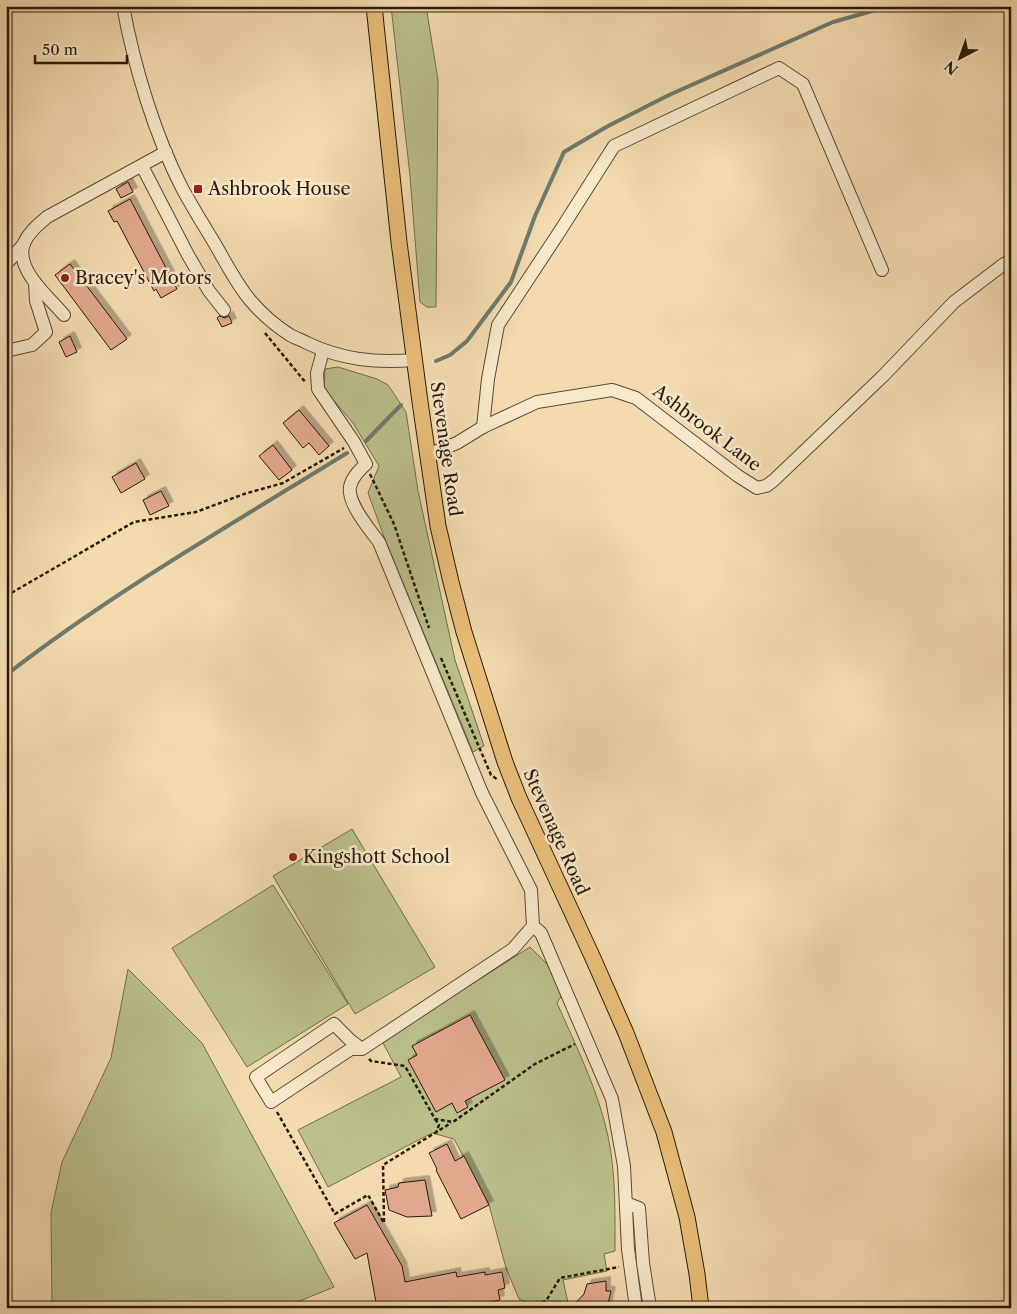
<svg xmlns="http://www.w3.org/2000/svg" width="1017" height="1314" viewBox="0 0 1017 1314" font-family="'Libre Caslon Text',serif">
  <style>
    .green { fill: #bbc08b; stroke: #726e4a }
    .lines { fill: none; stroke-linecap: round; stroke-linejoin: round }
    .stream { stroke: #6f7a6e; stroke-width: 4 }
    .building { fill: #e1a88d; stroke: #2a1b09; filter: url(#shadow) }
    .minor-casing { stroke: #5c4b32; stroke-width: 14 }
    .major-casing { stroke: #2a1b09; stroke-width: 17 }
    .path { stroke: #2a1b09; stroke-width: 2.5; stroke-dasharray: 4 2.5; stroke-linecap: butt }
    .minor { stroke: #f7e8cb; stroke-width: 12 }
    .major { stroke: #eabe78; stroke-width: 15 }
    .poi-dot { fill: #8f2418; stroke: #f7e8cb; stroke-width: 2 }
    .labels { text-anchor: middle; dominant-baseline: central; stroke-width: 5; stroke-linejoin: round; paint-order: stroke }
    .poi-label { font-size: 18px; fill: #2a1b09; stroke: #f7e8cb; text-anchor: start }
    .street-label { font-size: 18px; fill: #2a1b09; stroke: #f7e8cb }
  </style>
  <defs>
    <filter id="shadow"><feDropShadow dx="4.5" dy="-4.5" stdDeviation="0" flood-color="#0004"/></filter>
  </defs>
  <rect width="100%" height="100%" fill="#f3dbaf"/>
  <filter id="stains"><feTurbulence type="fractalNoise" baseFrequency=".004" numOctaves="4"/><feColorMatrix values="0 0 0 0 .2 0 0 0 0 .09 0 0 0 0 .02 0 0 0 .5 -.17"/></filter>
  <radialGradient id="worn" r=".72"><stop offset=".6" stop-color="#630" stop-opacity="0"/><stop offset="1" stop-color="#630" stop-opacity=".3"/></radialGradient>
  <g class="green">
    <polygon points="391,6 426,6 438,80 436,307 427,307 420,302 410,176"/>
    <polygon points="338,367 377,379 388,385 406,412 418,491 455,660 484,746 473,752 386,542 368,493 379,466 353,423 324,389 325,369"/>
    <polygon points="352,829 435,967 355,1014 273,876"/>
    <polygon points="273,885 348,1004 247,1067 172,948"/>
    <path d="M530,947l18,18 14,30 -5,8c19,43 41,87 51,133 8,38 7,77 7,115l-11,3 3,17 -44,9 5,23 -12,-2 -21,5 -16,-7 -13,-31 -17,-63 -35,-66 -22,-6 -104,54 -30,-57 103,-53 -19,-36z"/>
    <polygon points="128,969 202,1043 334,1287 282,1308 52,1308 51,1213 62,1162 111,1058"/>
  </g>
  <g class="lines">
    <g class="stream">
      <polyline points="436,361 450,355 467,341 511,282 535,216 564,152 608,126 669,95 833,22 890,6"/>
      <polyline points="366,441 401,405"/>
      <path d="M6,675c107,-83 226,-151 341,-222"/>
    </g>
  </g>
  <g class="building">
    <polygon points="128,182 133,192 121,198 116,189"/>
    <polygon points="130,199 177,289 161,298 156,289 154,291 117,221 114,222 108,211"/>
    <polygon points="70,264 127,339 111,350 55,275"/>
    <polygon points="219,316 225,318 229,316 232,323 222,327 217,318"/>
    <polygon points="70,336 77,352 66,357 59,342"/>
    <polygon points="299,410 329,446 319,455 309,443 303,448 283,423"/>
    <polygon points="273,445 292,470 279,480 259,456"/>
    <polygon points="136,463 145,479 121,493 112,477"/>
    <polygon points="161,491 169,506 150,515 143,500"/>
    <polygon points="470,1015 505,1080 465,1101 468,1107 457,1113 452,1103 436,1112 408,1060 417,1055 412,1046"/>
    <polygon points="447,1144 455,1161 464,1156 489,1205 461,1219 436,1170 437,1169 429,1153"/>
    <polygon points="425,1180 432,1216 407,1217 389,1210 385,1190 398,1187 399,1183"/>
    <polygon points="367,1205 402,1266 405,1282 456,1272 457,1277 485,1272 485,1275 502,1272 505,1288 498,1290 500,1300 475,1305 475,1308 377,1308 367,1253 355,1259 334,1223"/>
    <polygon points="606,1281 606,1291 611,1291 607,1308 571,1308 584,1294 587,1284"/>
  </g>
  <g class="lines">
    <g class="minor-casing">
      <g id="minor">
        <path d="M123,6c11,60 32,130 60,184 9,16 19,33 29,49 12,20 23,43 38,61 11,13 26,26 40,35 5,3 12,5 17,8 36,17 68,20 107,17"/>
        <polyline points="142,166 188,255 209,291 224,310"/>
        <polyline points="6,264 24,244"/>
        <path d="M64,315c-15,-18 -50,-46 -40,-72 5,-11 14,-18 23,-26l119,-65"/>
        <polyline points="6,351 32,345 46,332 36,301 35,283"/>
        <path d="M323,351l-6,22 1,16 36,53 12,22c-7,7 -14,13 -16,23 -3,16 20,43 29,55l103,251 49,97 2,36 -20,23 -151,100h-11l-80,53 -15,-25 78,-53 16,16 12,9"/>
        <polyline points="483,427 488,379 498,325 560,231 614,146 779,68 803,84 882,270"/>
        <polyline points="427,455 457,443 483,427 537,402 612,390 636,398 738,476 757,488 766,486 773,481 883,376 954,302 1004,264 1011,261"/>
        <polyline points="533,926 541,933 612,1099 624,1166 628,1249 636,1308"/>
        <polyline points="626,1203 639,1208 643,1263 650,1308"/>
      </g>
    </g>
    <g class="major-casing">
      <polyline id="major" points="374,6 399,242 420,402 438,526 451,582 464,632 505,762 519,798 592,956 626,1033 664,1132 687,1217 697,1274 701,1308"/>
    </g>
    <g class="path">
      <polyline points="265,333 306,383"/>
      <polyline points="370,474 394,524 429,628"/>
      <polyline points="6,596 134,522 196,512 244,494 283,483 344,448"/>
      <polyline points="441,658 491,775 498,780"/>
      <polyline points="369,1059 371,1061 405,1066 435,1119 453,1122 535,1064 575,1044"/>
      <polyline points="277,1112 335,1214 368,1195 384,1223"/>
      <polyline points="435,1119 439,1125 436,1133"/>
      <polyline points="384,1222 383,1165 451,1123"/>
      <polyline points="534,1308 533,1304 546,1301 560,1278 619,1267"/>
    </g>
    <use href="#minor" class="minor"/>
    <use href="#major" class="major"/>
  </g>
  <g class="poi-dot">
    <rect x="193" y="184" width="10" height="10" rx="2.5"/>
    <circle cx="65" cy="278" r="5"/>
    <circle cx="293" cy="857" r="5"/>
  </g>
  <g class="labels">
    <g class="poi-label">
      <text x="208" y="189">Ashbrook House</text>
      <text x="75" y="278">Bracey's Motors</text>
      <text x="303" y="857">Kingshott School</text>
    </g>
    <g class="street-label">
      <text transform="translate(707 428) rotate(37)">Ashbrook Lane</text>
      <text transform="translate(446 449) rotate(82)">Stevenage Road</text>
      <text transform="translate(556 832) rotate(66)">Stevenage Road</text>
    </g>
  </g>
  <rect width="1017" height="1314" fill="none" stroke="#f3dbaf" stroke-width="25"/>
  <rect x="8" y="8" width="1002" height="1299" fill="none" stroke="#2a1b09" stroke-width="2.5"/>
  <rect x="12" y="12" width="992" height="1289" fill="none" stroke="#2a1b09"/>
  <g transform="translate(960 58) rotate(221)" stroke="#f7e8cb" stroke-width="4" paint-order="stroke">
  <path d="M0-4L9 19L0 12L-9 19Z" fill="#2a1b09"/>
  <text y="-8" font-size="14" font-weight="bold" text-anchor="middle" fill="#2a1b09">N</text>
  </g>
  <path d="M35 55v8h92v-8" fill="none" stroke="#2a1b09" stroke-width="2.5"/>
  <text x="42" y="55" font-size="15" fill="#2a1b09" stroke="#f7e8cb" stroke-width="4" paint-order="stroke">50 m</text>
  <rect width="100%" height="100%" filter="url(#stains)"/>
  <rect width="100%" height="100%" fill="url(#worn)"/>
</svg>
